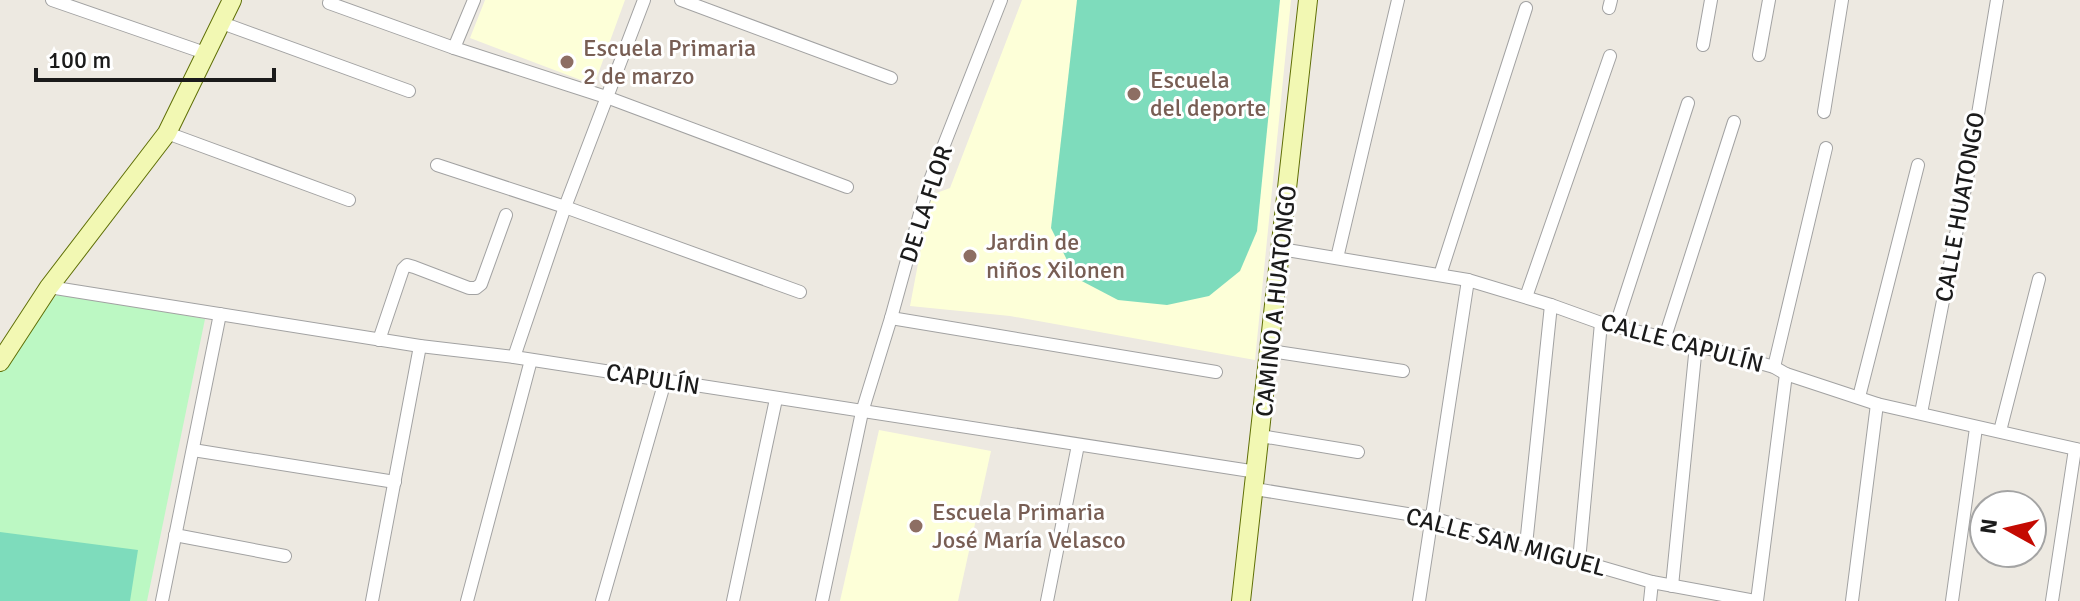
<svg xmlns="http://www.w3.org/2000/svg" width="2080" height="601" viewBox="0 0 2080 601" font-family="Signika,sans-serif">
  <style>
    .education { fill: #fdffd8 }
    .park { fill: #bcf8c3 }
    .pitch { fill: #7edcbc }
    .lines { fill: none; stroke-linecap: round; stroke-linejoin: round }
    .street-casing { stroke: #a2a2a2; stroke-width: 14 }
    .secondary-casing { stroke: #5f6f06; stroke-width: 20 }
    .street { stroke: #fff; stroke-width: 12 }
    .secondary { stroke: #f2f8b3; stroke-width: 18 }
    .education-dot { fill: #8d6e63; stroke: #fff; stroke-width: 3 }
    .labels { text-anchor: middle; dominant-baseline: central; stroke-width: 6; stroke-linejoin: round; paint-order: stroke }
    .education-label { font-size: 24px; fill: #785e54; stroke: #fff; text-anchor: start }
    .street-label { font-size: 24px; fill: #1b1b1b; stroke: #fff }
  </style>
  <rect width="100%" height="100%" fill="#ede9e1"/>
  <g class="education">
    <polygon points="485,0 625,0 594,85 470,38"/>
    <polygon points="1022,0 1291,0 1255,360 1010,316 910,306 931,195 950,188"/>
    <polygon points="879,430 991,451 958,601 840,601"/>
  </g>
  <polygon class="park" points="59,292 205,319 147,601 0,601 0,365"/>
  <g class="pitch">
    <polygon points="1077,0 1280,0 1257,231 1240,271 1209,296 1167,305 1118,300 1076,278 1051,228"/>
    <polygon points="0,532 138,550 130,601 0,601"/>
  </g>
  <g class="lines">
    <g class="street-casing">
      <g id="street">
        <polyline points="52,0 208,54"/>
        <polyline points="681,0 891,78"/>
        <polyline points="329,3 454,48 609,98 847,187"/>
        <polyline points="1609,8 1611,0"/>
        <polyline points="222,23 409,91"/>
        <polyline points="1703,45 1711,0"/>
        <polyline points="454,48 474,0"/>
        <polyline points="1759,55 1769,0"/>
        <polyline points="1824,112 1842,0"/>
        <polyline points="167,133 349,200"/>
        <polyline points="437,165 565,207 800,292"/>
        <polyline points="1281,249 1468,280 1551,305 1601,323 1696,345 1774,367 1786,374 1877,404 2080,450"/>
        <polyline points="1337,258 1398,0"/>
        <polyline points="1440,275 1526,8"/>
        <polyline points="49,287 420,346 514,357 1257,472"/>
        <polyline points="1526,297 1610,56"/>
        <polyline points="891,318 1216,372"/>
        <polyline points="1616,325 1688,103"/>
        <polyline points="1665,337 1734,122"/>
        <polyline points="379,340 403,269 407,265 414,267 469,288 476,288 481,284 506,215"/>
        <polyline points="1270,351 1403,371"/>
        <polyline points="514,357 565,207 644,0"/>
        <polyline points="1774,367 1826,148"/>
        <polyline points="1859,397 1918,165"/>
        <polyline points="1921,413 1969,168 1997,0"/>
        <polyline points="2000,431 2039,279"/>
        <polyline points="1261,436 1358,452"/>
        <polyline points="193,450 395,482"/>
        <polyline points="1255,489 1432,518 1652,582 1755,601"/>
        <polyline points="175,535 285,556"/>
        <polyline points="1526,545 1551,305"/>
        <polyline points="1579,561 1601,323"/>
        <polyline points="1672,586 1696,345"/>
        <polyline points="162,601 220,314"/>
        <polyline points="372,601 420,346"/>
        <polyline points="467,601 531,360"/>
        <polyline points="602,601 665,381"/>
        <polyline points="733,601 776,399"/>
        <polyline points="822,601 862,412 891,318 927,188 1001,0"/>
        <polyline points="1047,601 1078,445"/>
        <polyline points="1419,601 1468,280"/>
        <polyline points="1650,601 1652,582"/>
        <polyline points="1757,601 1786,374"/>
        <polyline points="1852,601 1877,404"/>
        <polyline points="1952,601 1976,428"/>
        <polyline points="2052,601 2075,449"/>
      </g>
    </g>
    <g class="secondary-casing">
      <g id="secondary">
        <polyline points="0,362 49,287 167,133 232,0"/>
        <polyline points="1241,601 1308,0"/>
      </g>
    </g>
    <use href="#street" class="street"/>
    <use href="#secondary" class="secondary"/>
  </g>
  <g class="education-dot">
    <circle cx="567" cy="62" r="8"/>
    <circle cx="1134" cy="94" r="8"/>
    <circle cx="970" cy="256" r="8"/>
    <circle cx="916" cy="526" r="8"/>
  </g>
  <g class="labels">
    <g class="education-label">
      <text x="583" y="48">Escuela Primaria<tspan x="583" dy="28">2 de marzo</tspan></text>
      <text x="1150" y="80">Escuela<tspan x="1150" dy="28">del deporte</tspan></text>
      <text x="986" y="242">Jardin de<tspan x="986" dy="28">niños Xilonen</tspan></text>
      <text x="932" y="512">Escuela Primaria<tspan x="932" dy="28">José María Velasco</tspan></text>
    </g>
    <g class="street-label">
      <text transform="translate(926 204) rotate(-72)">DE LA FLOR</text>
      <text transform="translate(1960 207) rotate(-80)">CALLE HUATONGO</text>
      <text transform="translate(1276 301) rotate(-84)">CAMINO A HUATONGO</text>
      <text transform="translate(1682 343) rotate(15)">CALLE CAPULÍN</text>
      <text transform="translate(653 379) rotate(9)">CAPULÍN</text>
      <text transform="translate(1506 542) rotate(15)">CALLE SAN MIGUEL</text>
    </g>
  </g>
  <g transform="translate(2008 529) rotate(278)"><circle r="38" fill="#ffffff" stroke="#a4a4a4" stroke-width="2"/>
  <path d="M0-6L14 30L0 20L-14 30Z" fill="#c40a02"/>
  <text y="-12" font-size="22" font-weight="bold" text-anchor="middle" fill="#1b1b1b">N</text>
  </g>
  <path d="M36 68v12h238v-12" fill="none" stroke="#1b1b1b" stroke-width="4"/>
  <text x="48" y="68" font-size="24" fill="#1b1b1b" stroke="#ffffff" stroke-width="6" paint-order="stroke">100 m</text>
</svg>
